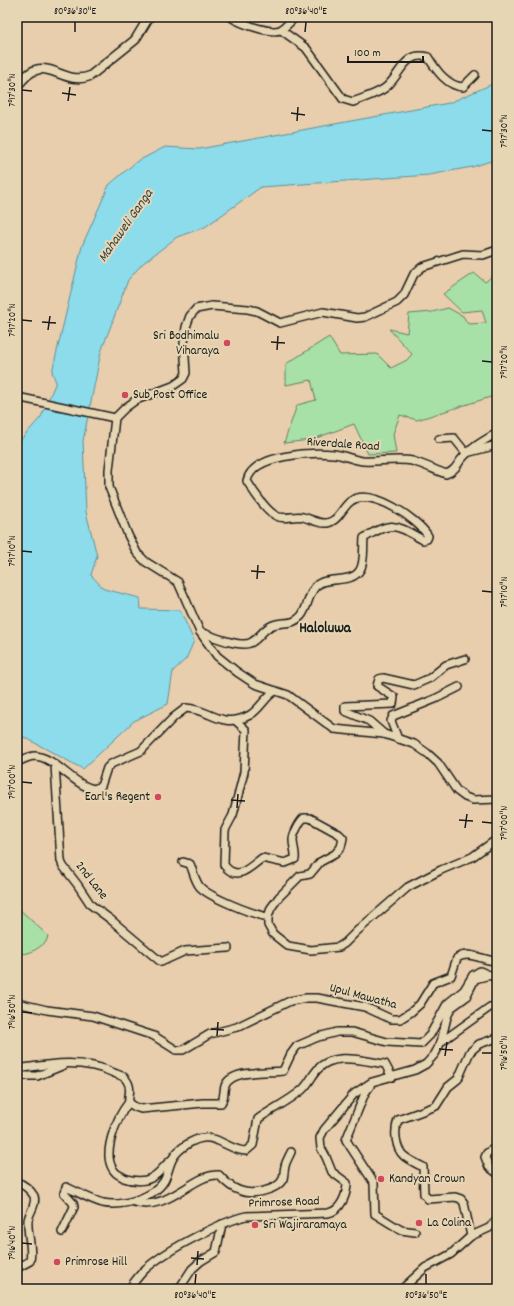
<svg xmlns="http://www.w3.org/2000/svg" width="514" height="1306" viewBox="0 0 514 1306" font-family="Dekko,sans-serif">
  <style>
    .green { fill: #a7e1a7; stroke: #627e62 }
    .water { fill: #8ddceb; stroke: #608f98 }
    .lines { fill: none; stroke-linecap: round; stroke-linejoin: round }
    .minor-casing { stroke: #1c1c1c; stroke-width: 10 }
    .major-casing { stroke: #1c1c1c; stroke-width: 11 }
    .minor { stroke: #e7d6b3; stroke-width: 7 }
    .major { stroke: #e7d6b3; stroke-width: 8 }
    .ticks { fill: none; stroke: #1c1c1c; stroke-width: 1.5 }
    .poi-dot { fill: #d1495b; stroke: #e7d6b3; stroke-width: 1.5 }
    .labels { text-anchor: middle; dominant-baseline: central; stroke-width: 4; stroke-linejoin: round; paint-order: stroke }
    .poi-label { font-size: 13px; fill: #1c1c1c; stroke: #e7d6b3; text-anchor: start }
    .street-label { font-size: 13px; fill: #1c1c1c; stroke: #e7d6b3 }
    .water-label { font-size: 14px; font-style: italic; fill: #334245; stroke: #e7d6b3 }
    .quarter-label { font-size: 15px; font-weight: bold; fill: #1c1c1c; stroke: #e7d6b3 }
    .neatline { fill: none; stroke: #1c1c1c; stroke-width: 1.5 }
    .ticks-label { font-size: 10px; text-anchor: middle; fill: #1c1c1c }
  </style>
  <rect width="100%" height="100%" fill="#e8ceac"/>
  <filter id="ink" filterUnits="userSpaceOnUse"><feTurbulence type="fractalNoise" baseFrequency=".025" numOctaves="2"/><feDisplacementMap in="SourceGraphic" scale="8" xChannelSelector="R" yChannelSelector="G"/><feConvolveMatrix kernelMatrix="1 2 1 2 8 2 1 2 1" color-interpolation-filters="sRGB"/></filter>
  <g filter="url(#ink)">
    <g class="green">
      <polygon points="474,273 485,282 495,274 497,278 497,395 417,420 400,415 393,434 396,453 368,454 354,424 311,440 284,443 297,405 316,400 311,380 286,385 286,364 329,337 340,355 377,354 391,368 407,360 412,354 389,329 407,333 409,314 432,312 448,308 463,316 468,324 486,323 482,310 462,312 443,294"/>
      <path d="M17,907l31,29 -2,6c-9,7 -17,14 -29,11z"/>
    </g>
    <polygon class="water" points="497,82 497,159 472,167 429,175 261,187 205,227 177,237 142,264 128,280 101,352 83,441 86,512 97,556 91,575 104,589 140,598 141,609 180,610 194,641 186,659 173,671 168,704 134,721 83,769 24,737 17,744 17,444 41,417 56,382 52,372 82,246 109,185 136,162 165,147 199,149 449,103"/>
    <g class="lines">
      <g class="minor-casing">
        <g id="minor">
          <path d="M231,17c9,6 38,17 49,13 5,-2 11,-9 15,-13"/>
          <path d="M281,30l25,18 37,51 10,3c10,-4 24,-8 32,-14 16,-12 18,-37 43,-31 8,13 19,29 35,30l12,-12"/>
          <polyline points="497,250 483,255 463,254 422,267 414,274 404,295 397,302 365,317 357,318 323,312 280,323 257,311 248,309 212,306 196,309 190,316 186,327 184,343 186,373 183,379 173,386 136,400 125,408 115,418 109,470 109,487 128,535 137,553 146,562 178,582 200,632 217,656 237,672 255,684 288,695 334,729 384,734 414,744 427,753 438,763 457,791 465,797 473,800 497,799"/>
          <polyline points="17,397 115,418"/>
          <polyline points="439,439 454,438 466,453 497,445"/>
          <path d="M200,632c12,4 41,17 52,10 8,-5 12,-14 21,-17 11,-4 19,1 28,-9 7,-8 7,-22 15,-30 11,-11 35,-1 44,-16 5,-8 3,-23 4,-32 28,-18 32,-13 59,2l4,-1 1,-3c-10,-17 -57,-49 -77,-35 -9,6 -12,20 -24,22 -8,1 -16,-4 -24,-6 -7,-2 -16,2 -24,0 -11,-3 -26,-26 -32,-36 5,-27 65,-29 87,-27 10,1 19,6 29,7 15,1 33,-3 49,0 11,3 23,9 34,13 7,-2 10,-7 14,-13 10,-13 23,-20 37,-28"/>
          <path d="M236,721l10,9 -2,42 -11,43 -8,15 -1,35c13,17 25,3 38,-7l23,5 10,-4c1,-7 -2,-12 -2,-19 0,-6 7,-19 11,-22h6l29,16 4,4 -2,9 -6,7 -15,8 -10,12 -10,2 -21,21 -8,11 -3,9v8l5,9 15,12 23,4 28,-3 6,-4 12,-12 51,-44 33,-17 31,-13 25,-18"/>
          <polyline points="384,734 369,721 345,711 345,706 393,704 394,697 377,686 379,679 383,678 414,685 430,678 446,665 465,659"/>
          <polyline points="398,739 391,721 393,716 435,699 459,687"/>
          <path d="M17,762c5,-2 12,-6 18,-6 20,1 38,29 59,33l7,-3 6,-18 4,-4 30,-13 33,-34 12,-9c27,2 35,22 64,7 10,-6 15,-18 25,-24"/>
          <polyline points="55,765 61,861 63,866 77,884 91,905 110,919 161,962 185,951 228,948"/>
          <path d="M183,862l7,2c3,7 5,17 10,23 11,11 52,27 68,30"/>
          <path d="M17,1003l30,7 46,6 61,20 22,14h7l27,-16 27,-7 53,-26 16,-3h11l48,9 26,12h9l11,-7 9,-8 13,-21 18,-7 6,-18c14,-8 25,3 40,3"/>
          <polyline points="441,1042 490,1007 497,1006"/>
          <path d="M17,1069c33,-5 66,-11 97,4 5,2 11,3 13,8 9,13 -9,21 14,28l62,-6h18c4,-6 2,-11 4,-17 6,-17 44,-13 58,-15l8,-17 6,-8 21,-9 19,-5h15l35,10 34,2 9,-9 17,-31 17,-14 9,-15 7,-4 11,5"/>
          <polyline points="17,1076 37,1076 64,1065"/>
          <polyline points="370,1086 365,1093 346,1140 374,1183 375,1214 401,1230 415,1232"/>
          <path d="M129,1102c-12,15 -30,55 -13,71 2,2 6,3 8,5 8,3 20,4 27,0 9,-4 13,-13 20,-18"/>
          <polyline points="497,1146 487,1153 485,1157 489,1167 497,1173"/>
          <path d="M17,1182c6,2 14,8 17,14 3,8 -5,17 -6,24 -1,15 5,27 2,41l-13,7"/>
          <path d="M134,1202c33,11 60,-29 85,-27 6,7 12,13 22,16 11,4 36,0 42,-12 1,-4 1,-9 2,-13 1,-5 4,-9 6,-14"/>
          <path d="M62,1232l12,-25 -1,-4 -9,-10 2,-6c12,5 25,13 37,16 18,4 51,-5 61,-22 4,-7 5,-16 9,-23 5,-9 20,-19 30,-20 15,-2 28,13 43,13l7,-6 5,-26c14,-10 31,-18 44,-29 7,-6 9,-13 15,-20 16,-19 47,-9 68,-6l7,13"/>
          <polyline points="471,1236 489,1228 497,1220"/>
          <path d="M129,1289c6,-8 12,-17 20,-23 20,-17 72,-44 97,-50l82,-3c13,-2 19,-19 19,-30l-15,-11 -6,-15 -5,-9 -1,-10 4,-8 30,-36 18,-12 43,-12 11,-6 9,-10 6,-12 6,-25 4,-9 15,-11 9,-18 22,-6"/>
          <polyline points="179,1289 192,1269 201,1261 216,1252 222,1224"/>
          <path d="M402,1289l23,-21 26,-14 20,-18 -7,-33 -3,-4 -6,-2 -27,2 -4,-5 -1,-27c-6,-3 -14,-7 -19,-11 -9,-8 -10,-26 -6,-36l38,-14 12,-19 10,-8 12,-27 9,-8 18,-6"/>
        </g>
      </g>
      <g class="major-casing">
        <path id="major" d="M17,87c27,-40 43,1 73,-11l45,-36 14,-23"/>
      </g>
      <use href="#minor" class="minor"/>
      <use href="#major" class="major"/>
    </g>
  </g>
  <path class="ticks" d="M75,32v-10M305,32l1,-10M22,90l10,1M62,93l14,2M68,101l2,-14M291,113l14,2M297,121l1,-14M482,130l10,1M22,320l10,1M42,322l14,1M48,330l2,-14M271,342l14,1M277,350l1,-14M482,361l10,1M22,551l10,1M251,571l14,1M257,579l1,-14M482,591l10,1M22,782l10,1M231,800l14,1M237,808l1,-14M459,820l14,1M482,822l10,1M465,828l2,-14M22,1012l10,1M211,1029l13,1M217,1036l1,-14M439,1049l14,1M482,1053h10M445,1056l2,-14M22,1243l10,1M191,1258l13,1M197,1265l1,-14M195,1284l1,-10M426,1284v-10"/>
  <g class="poi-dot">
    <circle cx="227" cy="343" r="4"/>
    <circle cx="125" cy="395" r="4"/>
    <circle cx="158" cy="797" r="4"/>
    <circle cx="381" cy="1179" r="4"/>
    <circle cx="419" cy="1223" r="4"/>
    <circle cx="255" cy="1225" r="4"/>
    <circle cx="57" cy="1262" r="4"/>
  </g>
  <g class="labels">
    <g class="poi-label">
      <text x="219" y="336" text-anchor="end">Sri Bodhimalu<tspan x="219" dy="15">Viharaya</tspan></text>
      <text x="133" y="395">Sub Post Office</text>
      <text x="150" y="797" text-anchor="end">Earl's Regent</text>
      <text x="389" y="1179">Kandyan Crown</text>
      <text x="427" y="1223">La Colina</text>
      <text x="263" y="1225">Sri Wajiraramaya</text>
      <text x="65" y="1262">Primrose Hill</text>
    </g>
    <g class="street-label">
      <text transform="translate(343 445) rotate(4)">Riverdale Road</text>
      <text transform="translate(91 881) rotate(52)">2nd Lane</text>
      <text transform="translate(363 997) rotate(15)">Upul Mawatha</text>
      <text transform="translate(284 1203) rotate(-2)">Primrose Road</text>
    </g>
    <g class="water-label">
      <text transform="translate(126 226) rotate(-55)">Mahaweli Ganga</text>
    </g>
    <g class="quarter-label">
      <text x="325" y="629">Haloluwa</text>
    </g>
  </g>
  <rect width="514" height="1306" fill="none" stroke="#e7d6b3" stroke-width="44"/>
  <path d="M348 56v6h75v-6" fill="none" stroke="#1c1c1c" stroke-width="2"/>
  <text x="354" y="56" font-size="12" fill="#1c1c1c" stroke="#e7d6b3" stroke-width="3" paint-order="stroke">100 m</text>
  <rect x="22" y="22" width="470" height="1262" class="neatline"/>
  <g class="ticks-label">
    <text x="75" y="14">80°36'30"E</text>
    <text x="306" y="14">80°36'40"E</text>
    <text transform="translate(11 90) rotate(-90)" y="4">7°17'30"N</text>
    <text transform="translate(503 131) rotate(-90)" y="4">7°17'30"N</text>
    <text transform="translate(11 320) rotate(-90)" y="4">7°17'20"N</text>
    <text transform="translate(503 362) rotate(-90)" y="4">7°17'20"N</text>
    <text transform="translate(11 551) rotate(-90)" y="4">7°17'10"N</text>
    <text transform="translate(503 592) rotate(-90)" y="4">7°17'10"N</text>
    <text transform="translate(11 782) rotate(-90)" y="4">7°17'00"N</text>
    <text transform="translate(503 823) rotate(-90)" y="4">7°17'00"N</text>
    <text transform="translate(11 1012) rotate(-90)" y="4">7°16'50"N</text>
    <text transform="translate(503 1053) rotate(-90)" y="4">7°16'50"N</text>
    <text transform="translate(11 1243) rotate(-90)" y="4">7°16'40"N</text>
    <text x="195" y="1298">80°36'40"E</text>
    <text x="426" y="1298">80°36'50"E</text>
  </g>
</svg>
